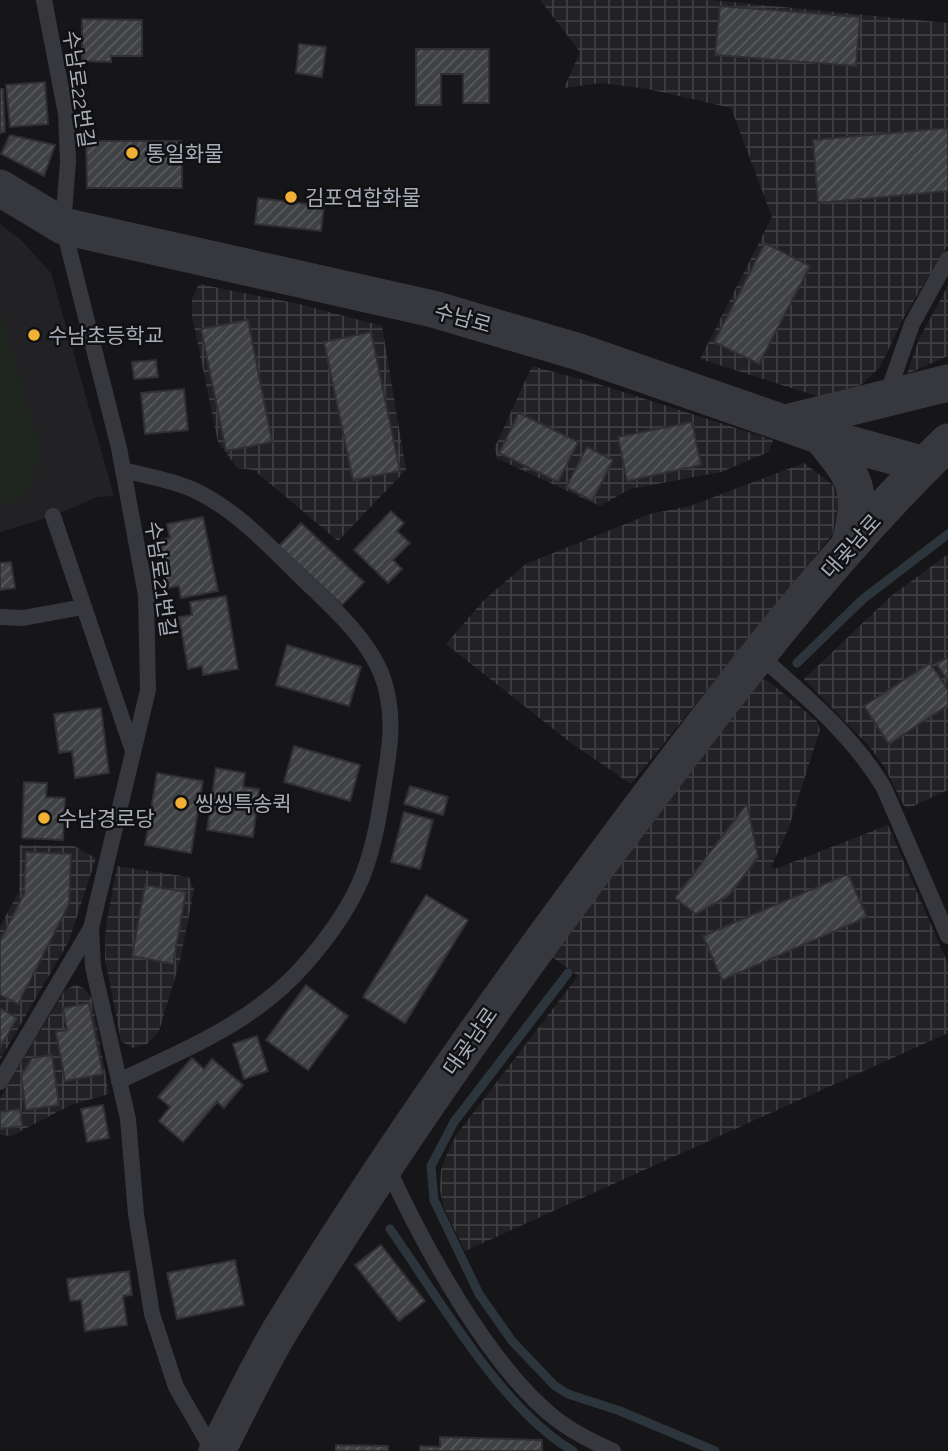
<svg xmlns="http://www.w3.org/2000/svg" width="948" height="1451" viewBox="0 0 948 1451" font-family="Raleway,'Noto Sans KR',sans-serif">
  <style>
    .built { fill: #222225 }
    .industrial { fill: url(#industrial-grid) }
    .pitch { fill: #1e261f }
    .lines { fill: none; stroke-linecap: round; stroke-linejoin: round }
    .stream { stroke: #2c353c; stroke-width: 9 }
    .building { fill: url(#building-hatch); stroke: #303034; stroke-width: 2 }
    .service { stroke: #37383d; stroke-width: 16 }
    .tertiary { stroke: #37383d; stroke-width: 37 }
    .poi-dot { fill: #f2b134; stroke: #111113; stroke-width: 2.5 }
    .labels { text-anchor: middle; dominant-baseline: central; stroke-width: 5; stroke-linejoin: round; paint-order: stroke }
    .street-label { font-size: 21px; fill: #a8adb8; stroke: #111113 }
    .poi-label { font-size: 21px; fill: #a8adb8; stroke: #111113; text-anchor: start }
  </style>
  <defs>
    <pattern id="industrial-grid" width="8" height="8" patternUnits="userSpaceOnUse" patternTransform="scale(1.75)"><rect width="8" height="8" fill="#222225"/><path d="M0 4h8M4 0v8" fill="none" stroke="#3f3f43"/></pattern>
    <pattern id="building-hatch" width="6" height="6" patternUnits="userSpaceOnUse" patternTransform="scale(1.75)"><rect width="6" height="6" fill="#404145"/><path d="M-1 1l2-2M0 6l6-6M5 7l2-2" fill="none" stroke="#595a5e"/></pattern>
  </defs>
  <rect width="100%" height="100%" fill="#161618"/>
  <polygon class="built" points="0,224 21,240 51,273 114,496 97,497 53,516 0,532"/>
  <g class="industrial">
    <polygon points="540,0 711,0 948,23 948,245 905,315 880,367 862,384 843,393 820,397 700,359 772,217 731,108 648,89 601,83 564,88 580,52"/>
    <polygon points="199,284 299,304 382,326 406,470 338,541 254,470 237,468 218,442 192,316 192,299"/>
    <polygon points="948,286 948,356 907,374 919,339"/>
    <polygon points="532,366 598,384 773,440 769,452 721,472 630,489 600,506 498,459 494,449"/>
    <polygon points="804,463 833,485 839,501 832,535 631,784 571,743 446,644 484,600 526,564 650,514 690,506"/>
    <polygon points="948,554 948,790 909,808 904,806 885,768 869,746 804,679 891,596"/>
    <polygon points="761,679 768,681 817,721 820,730 788,830 771,867 775,869 888,825 948,964 948,1033 465,1251 444,1208 440,1190 441,1170 447,1154 457,1134 578,976 551,956"/>
    <polygon points="20,845 74,846 96,858 69,941 0,1060 0,927 19,891"/>
    <polygon points="117,866 189,877 194,890 180,961 159,1031 147,1044 132,1048 121,1041 105,959 106,925"/>
    <polygon points="75,985 84,988 92,999 109,1094 71,1105 11,1136 0,1135 0,1098 65,990"/>
  </g>
  <polygon class="pitch" points="0,309 41,452 25,498 0,505"/>
  <g class="lines">
    <g class="stream">
      <polyline points="797,663 863,599 948,534"/>
      <polyline points="568,973 454,1122 431,1166 434,1200 479,1294 512,1341 555,1386 568,1394 620,1411 715,1451"/>
      <path d="M390,1229c49,69 111,180 183,222"/>
    </g>
  </g>
  <g class="building">
    <polygon points="720,6 860,17 856,66 715,55"/>
    <polygon points="82,19 142,20 142,56 111,56 111,62 82,61"/>
    <polygon points="299,44 326,47 322,77 296,73"/>
    <polygon points="416,49 489,49 489,103 463,103 463,74 441,74 441,105 416,105"/>
    <polygon points="45,82 48,124 10,127 6,85"/>
    <polygon points="0,89 3,89 5,132 0,133"/>
    <polygon points="948,128 948,191 818,203 813,140"/>
    <polygon points="10,135 55,145 44,176 1,154"/>
    <polygon points="86,141 182,141 182,188 87,188"/>
    <polygon points="258,198 324,206 321,231 255,224"/>
    <polygon points="765,243 810,266 759,364 714,342"/>
    <polygon points="248,320 272,442 226,451 201,329"/>
    <polygon points="371,332 400,471 353,480 324,342"/>
    <polygon points="156,360 158,377 134,379 132,362"/>
    <polygon points="184,389 188,430 145,434 141,393"/>
    <polygon points="519,413 578,442 558,482 499,453"/>
    <polygon points="692,422 701,465 627,481 618,437"/>
    <polygon points="587,447 613,460 592,501 566,487"/>
    <polygon points="391,511 404,523 397,531 410,543 393,560 402,569 388,583 354,550"/>
    <polygon points="203,517 218,591 181,598 179,586 167,588 157,540 170,538 167,524"/>
    <polygon points="301,523 364,582 342,605 279,546"/>
    <polygon points="11,562 15,588 0,590 0,563"/>
    <polygon points="226,596 238,669 203,675 202,666 188,669 179,617 192,615 190,602"/>
    <polygon points="287,645 361,667 349,706 276,685"/>
    <polygon points="948,658 948,681 936,663"/>
    <polygon points="930,663 948,690 948,705 889,744 864,706"/>
    <polygon points="101,708 109,773 75,778 72,751 59,753 54,714"/>
    <polygon points="294,746 360,765 350,801 284,782"/>
    <polygon points="216,768 245,773 243,787 259,789 253,837 207,830"/>
    <polygon points="157,773 203,781 191,853 145,845"/>
    <polygon points="24,782 47,783 46,797 65,798 63,840 22,838"/>
    <polygon points="410,786 448,797 443,815 404,804"/>
    <polygon points="747,804 758,857 729,895 696,914 675,898"/>
    <polygon points="404,812 433,820 420,869 391,862"/>
    <polygon points="26,852 71,854 69,904 18,1004 0,995 0,941 24,894"/>
    <polygon points="848,874 867,917 722,980 703,936"/>
    <polygon points="145,885 186,892 173,964 132,956"/>
    <polygon points="426,895 468,920 405,1023 363,997"/>
    <polygon points="306,985 348,1016 308,1070 266,1040"/>
    <polygon points="89,1003 103,1074 65,1081 56,1032 67,1030 63,1008"/>
    <polygon points="0,1008 17,1018 0,1048"/>
    <polygon points="257,1036 268,1071 244,1079 233,1044"/>
    <polygon points="52,1055 59,1105 26,1110 21,1076 32,1058"/>
    <polygon points="192,1058 204,1069 212,1059 243,1085 224,1108 217,1102 183,1142 159,1121 170,1107 158,1097"/>
    <polygon points="103,1105 109,1138 87,1142 81,1109"/>
    <polygon points="20,1109 22,1126 0,1129 0,1112"/>
    <polygon points="381,1245 425,1301 399,1321 355,1265"/>
    <polygon points="235,1260 244,1305 177,1319 167,1273"/>
    <polygon points="129,1271 132,1295 123,1296 127,1325 85,1331 81,1300 70,1301 67,1279"/>
    <polygon points="440,1437 542,1440 542,1451 420,1451 420,1446 440,1447"/>
    <polygon points="336,1445 388,1446 388,1451 336,1451"/>
  </g>
  <g class="lines">
    <g class="service">
      <polyline points="886,398 912,324 948,259"/>
      <polyline points="53,516 133,751"/>
      <polyline points="0,617 23,618 83,607"/>
      <path d="M758,654c47,42 94,80 126,134l64,148"/>
      <polyline points="91,928 93,967 128,1119 136,1214 152,1314 176,1387 213,1451"/>
      <path d="M119,1081c50,-24 104,-46 148,-81 37,-28 79,-82 96,-125 12,-31 17,-65 22,-98 6,-35 10,-69 -4,-104 -15,-36 -49,-66 -77,-93 -33,-32 -67,-70 -110,-90 -22,-10 -48,-14 -71,-20"/>
      <polyline points="0,1082 91,928 148,690 146,595 119,448 63,226 68,161 66,114 44,0"/>
      <path d="M387,1166c35,77 102,201 169,253 18,14 37,23 57,32"/>
    </g>
    <g class="tertiary">
      <polyline points="0,188 63,226 433,309 579,352 821,436 925,465"/>
      <polyline points="786,423 948,383"/>
      <path d="M821,436c36,43 43,55 28,110"/>
      <path d="M217,1451c20,-39 39,-79 61,-117 104,-172 220,-336 341,-497 103,-137 205,-275 329,-395"/>
    </g>
  </g>
  <g class="poi-dot">
    <circle cx="132" cy="153" r="7"/>
    <circle cx="291" cy="197" r="7"/>
    <circle cx="34" cy="335" r="7"/>
    <circle cx="181" cy="803" r="7"/>
    <circle cx="44" cy="818" r="7"/>
  </g>
  <g class="labels">
    <g class="street-label">
      <text transform="translate(79 89) rotate(82)">수남로22번길</text>
      <text transform="translate(463 318) rotate(16)">수남로</text>
      <text transform="translate(851 546) rotate(-48)">대곶남로</text>
      <text transform="translate(161 579) rotate(82)">수남로21번길</text>
      <text transform="translate(470 1041) rotate(-55)">대곶남로</text>
    </g>
    <g class="poi-label">
      <text x="146" y="153">통일화물</text>
      <text x="305" y="197">김포연합화물</text>
      <text x="48" y="335">수남초등학교</text>
      <text x="195" y="803">씽씽특송퀵</text>
      <text x="58" y="818">수남경로당</text>
    </g>
  </g>
</svg>
